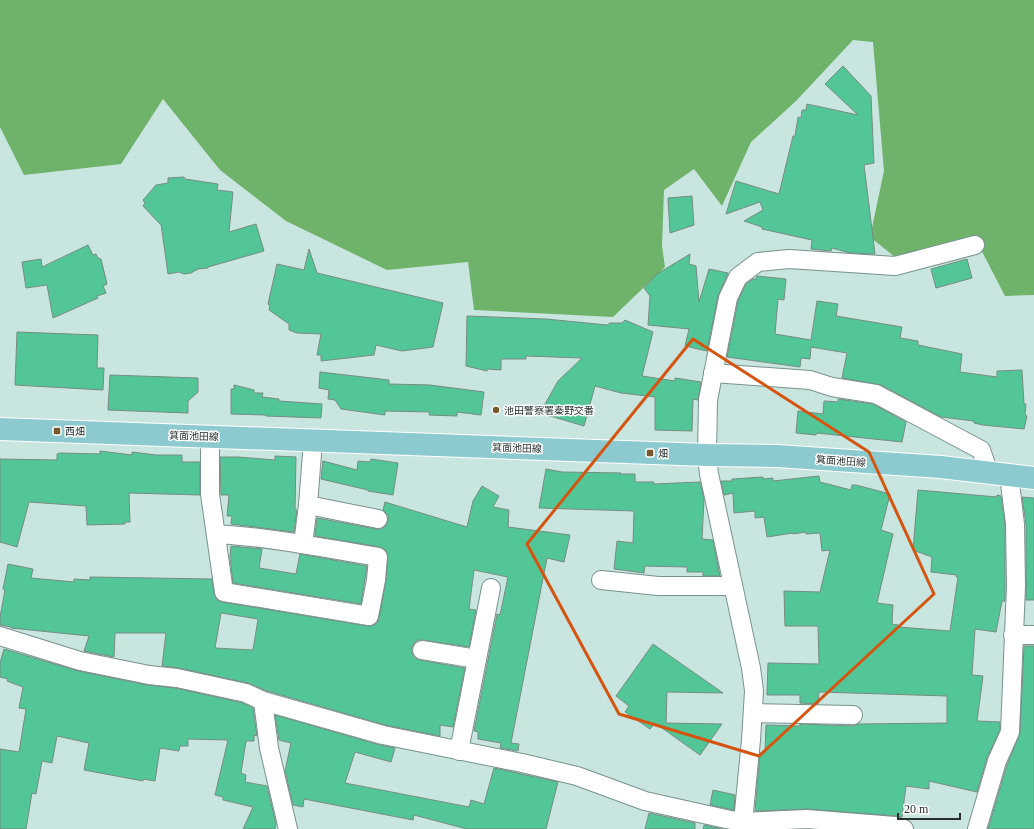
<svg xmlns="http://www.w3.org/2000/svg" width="1034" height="829" viewBox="0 0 1034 829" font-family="'Times New Roman','Noto Sans JP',serif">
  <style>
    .forest { fill: #6eb369 }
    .building { fill: #53c697; stroke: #768c81; fill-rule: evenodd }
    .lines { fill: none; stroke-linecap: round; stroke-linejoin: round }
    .minor-casing { stroke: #78928e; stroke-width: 20 }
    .primary-casing { stroke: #fff; stroke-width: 24 }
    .minor { stroke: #fff; stroke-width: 18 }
    .primary { stroke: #8dcad0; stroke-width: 22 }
    .marked { fill: none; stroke: #d55510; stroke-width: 3; stroke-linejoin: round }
    .poi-dot { fill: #755a2c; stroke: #fff; stroke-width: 1.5 }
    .labels { text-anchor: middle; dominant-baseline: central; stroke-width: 3; stroke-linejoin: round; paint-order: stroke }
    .poi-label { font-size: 10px; fill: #26302f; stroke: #fff; text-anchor: start }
    .street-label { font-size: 10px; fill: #26302f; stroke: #fff }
  </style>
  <rect width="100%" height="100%" fill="#c9e5e0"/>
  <polygon class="forest" points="0,0 1034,0 1034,295 1005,296 975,238 895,257 870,237 884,171 873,42 853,40 796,101 751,142 722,206 694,169 664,190 662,246 665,267 613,317 474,310 468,262 387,270 286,221 220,170 163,99 121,164 24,175 0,127"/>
  <g class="building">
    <polygon points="843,66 871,96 874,163 864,165 875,254 850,253 832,248 831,251 811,249 812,240 762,229 762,227 744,221 763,210 760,202 726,214 736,181 779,194 793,136 795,136 798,117 801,118 802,110 806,110 807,104 858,115 825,84"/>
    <polygon points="184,177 185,179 218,184 217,190 233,192 229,232 256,224 264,251 208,267 208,268 198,269 191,273 184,274 179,272 168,274 161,224 160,224 143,206 145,203 143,200 156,185 168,183 168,178"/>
    <polygon points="692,196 694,225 670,233 668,198"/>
    <polygon points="88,245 93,255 96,254 98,258 101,259 107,284 103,286 106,293 97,296 98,298 53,318 47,285 26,288 22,262 41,259 42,267"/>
    <polygon points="309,249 317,273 443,303 433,347 402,351 376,345 374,355 321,361 321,355 317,355 321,334 297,333 289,330 289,324 269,310 270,306 268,304 277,264 304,270"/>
    <polygon points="690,254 689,264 696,266 699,302 709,269 728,273 718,296 707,351 685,346 689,329 648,325 650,296 644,288 657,274"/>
    <polygon points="967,259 972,278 936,288 931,269"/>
    <polygon points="757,276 786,279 784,300 778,299 775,334 811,340 817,301 838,304 836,316 902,327 900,338 918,341 918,345 962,354 960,372 997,377 997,371 1022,370 1024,404 1026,404 1025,415 1027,416 1024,429 983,425 974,423 974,421 941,417 881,385 842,378 847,353 811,347 810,359 801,358 800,367 727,357 738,301 746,284 753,279 756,279"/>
    <polygon points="467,316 546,319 607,325 610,323 622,323 625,320 653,332 642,376 675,381 675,378 701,382 698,400 693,399 692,431 655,430 655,397 621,393 595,386 584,426 540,413 558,381 582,358 526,356 526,359 501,359 501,370 487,369 487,371 466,366"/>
    <polygon points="17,332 98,335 97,368 104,368 103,390 15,385"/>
    <polygon points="320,372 389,380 389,384 430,385 484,392 481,415 457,412 457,416 429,415 430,412 385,411 385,415 341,409 335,400 328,399 329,390 319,388"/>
    <polygon points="110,375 198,378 198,392 188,401 188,413 108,410"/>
    <polygon points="234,385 254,390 254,393 263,393 262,397 279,399 279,401 322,404 321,418 266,416 266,415 231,414 231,389 234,389"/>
    <polygon points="838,399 873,404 906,422 902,442 817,433 816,435 796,433 798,411 823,414 824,401 838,402"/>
    <polygon points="100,451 132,455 132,452 156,455 182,455 182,462 200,462 200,495 129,493 130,522 125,522 125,524 87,525 86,506 29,502 17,547 0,542 0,459 57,460 57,454 60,453 100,454"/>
    <polygon points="275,456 296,457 295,510 297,510 294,532 231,524 232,516 227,516 229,495 221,495 220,457 238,457 275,460"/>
    <polygon points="371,459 398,463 393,495 368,491 368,490 321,479 323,461 357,470 358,461 370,462"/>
    <polygon points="546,469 562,472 621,473 620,474 635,474 635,482 654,482 653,484 700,482 704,499 702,539 713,540 720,576 703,576 703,572 687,572 687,567 645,566 644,573 614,569 617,541 633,543 634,511 539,508"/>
    <polygon points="819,476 820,482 851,490 852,485 856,485 890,494 881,530 893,534 877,603 893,605 892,624 898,625 898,627 950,631 958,577 956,577 957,575 931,572 932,557 913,550 918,490 997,497 997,495 1001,496 1005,525 1005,601 1002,601 996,632 975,629 972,675 983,676 977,721 1000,722 1000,730 987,758 977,792 929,781 929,789 906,786 902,817 896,816 808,809 755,811 760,753 765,753 766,725 800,726 800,724 853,726 859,724 947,723 947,696 819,692 818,704 800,703 800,695 767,695 768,663 819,664 818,626 785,626 784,591 820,592 830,550 822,551 820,533 806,534 806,532 793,534 793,533 767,537 764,517 755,518 755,511 734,513 733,493 724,495 721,481 732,481 732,479 763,477 763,479 773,478 773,481"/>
    <path d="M482,486l17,10 -6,11 16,3 -1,17 62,8 -6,27 -17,-4 -36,185 8,1 -1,7 -18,-3 1,-5 -23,-4v-7l-4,-1 23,-117 3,1 8,-38 -34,-7 -5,39 7,1 -7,37 -46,-7h-5l-4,3 -2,5v6l3,4 5,2 45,8 -12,59 -13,-2v11l-55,-11 -118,-34 -19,-8 -69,-15 -17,-2 4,-33h-51l-1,24 -30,-6 5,-15 -78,-8v-1l-11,-2v-8l5,-27 -2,-1 5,-25 25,5 -2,9 43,4v-3l16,1v-3l122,2 2,15 3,6 5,2 145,24h5l5,-3 2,-5 7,-37 2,-23 -1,-6 -3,-3 -4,-2 -65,-11 2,-18 59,11h5l5,-3 2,-5v-6l-5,-5 2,-8 82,25 6,-26zM221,613l37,6 -5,31 -38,-2z"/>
    <polygon points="1022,497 1034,498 1034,600 1026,600 1026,524"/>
    <polygon points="231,546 262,549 259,568 296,574 300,554 367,566 361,604 233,583 230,557"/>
    <polygon points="653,644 723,693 667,692 666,723 722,724 700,755 655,723 650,729 625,712 629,706 616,696"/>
    <polygon points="1024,646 1034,646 1034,829 988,829 1007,765 1020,733"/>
    <polygon points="4,649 78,671 147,685 175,688 243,703 253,708 257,736 254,735 254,741 246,741 241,773 246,775 245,782 267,786 276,824 275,829 243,829 253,807 223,800 223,797 215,795 228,740 188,739 188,746 180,746 179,751 160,748 155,781 143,779 143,781 84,770 89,743 57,736 52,763 42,761 36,794 32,793 26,829 0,829 0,749 19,752 26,709 19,708 23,687 7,681 8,679 0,677 0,663"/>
    <polygon points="275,715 380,745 395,748 391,762 355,752 345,783 469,807 471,800 484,804 494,768 558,782 546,829 467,829 414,815 413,820 304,799 303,807 293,805 285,771 291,743 279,740"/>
    <polygon points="713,790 735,795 734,810 710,805"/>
    <polygon points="649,813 695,823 695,829 645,829"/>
    <polygon points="704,825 723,829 703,829"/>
  </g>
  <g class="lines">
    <g class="minor-casing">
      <g id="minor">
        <polyline points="713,373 810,380 832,387 876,394 981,450 989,473"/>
        <path d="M210,437v57l14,98 145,24 7,-36 2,-23c-54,-9 -108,-20 -162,-23"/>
        <polyline points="308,505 378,519"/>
        <polyline points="303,544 308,505 313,441"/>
        <polyline points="601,580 658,586 733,586"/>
        <polyline points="1013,635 1034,635"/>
        <polyline points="0,636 80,661 149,675 177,678 246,693 263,701 383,735 522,763 577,776 645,801 726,819 743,822 807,819 895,826 904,829"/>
        <polyline points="422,650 477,659"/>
        <polyline points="263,701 269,748 288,829"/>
        <polyline points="753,713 853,715"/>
        <polyline points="459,751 491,588"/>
        <polyline points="743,822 751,740 754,691 751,668 709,474 707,455 708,400 728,298 738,277 758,262 789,259 895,266 975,245"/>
        <polyline points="977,829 997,761 1010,732 1016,586 1015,524 1009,475"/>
      </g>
    </g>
    <g class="primary-casing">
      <polyline id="primary" points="0,429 707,455 777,456 941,467 1034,478"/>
    </g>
    <use href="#minor" class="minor"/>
    <use href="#primary" class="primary"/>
  </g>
  <path class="marked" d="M693,339l176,113 65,142 -175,162 -140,-42 -92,-170z"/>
  <g class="poi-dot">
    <circle cx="496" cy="410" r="4"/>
    <rect x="53" y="427" width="8" height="8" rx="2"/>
    <rect x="646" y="449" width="8" height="8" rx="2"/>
  </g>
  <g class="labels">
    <g class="poi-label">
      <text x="504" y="410">池田警察署秦野交番</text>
      <text x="65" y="431">西畑</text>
      <text x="658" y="453">畑</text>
    </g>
    <g class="street-label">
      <text transform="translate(194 436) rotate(2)">箕面池田線</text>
      <text transform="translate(517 448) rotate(2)">箕面池田線</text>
      <text transform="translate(841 461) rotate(4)">箕面池田線</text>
    </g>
  </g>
  <path d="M898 813v6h62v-6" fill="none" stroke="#26302f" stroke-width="2"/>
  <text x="904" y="813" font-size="12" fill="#26302f" stroke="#ffffff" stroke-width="3" paint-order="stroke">20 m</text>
</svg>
